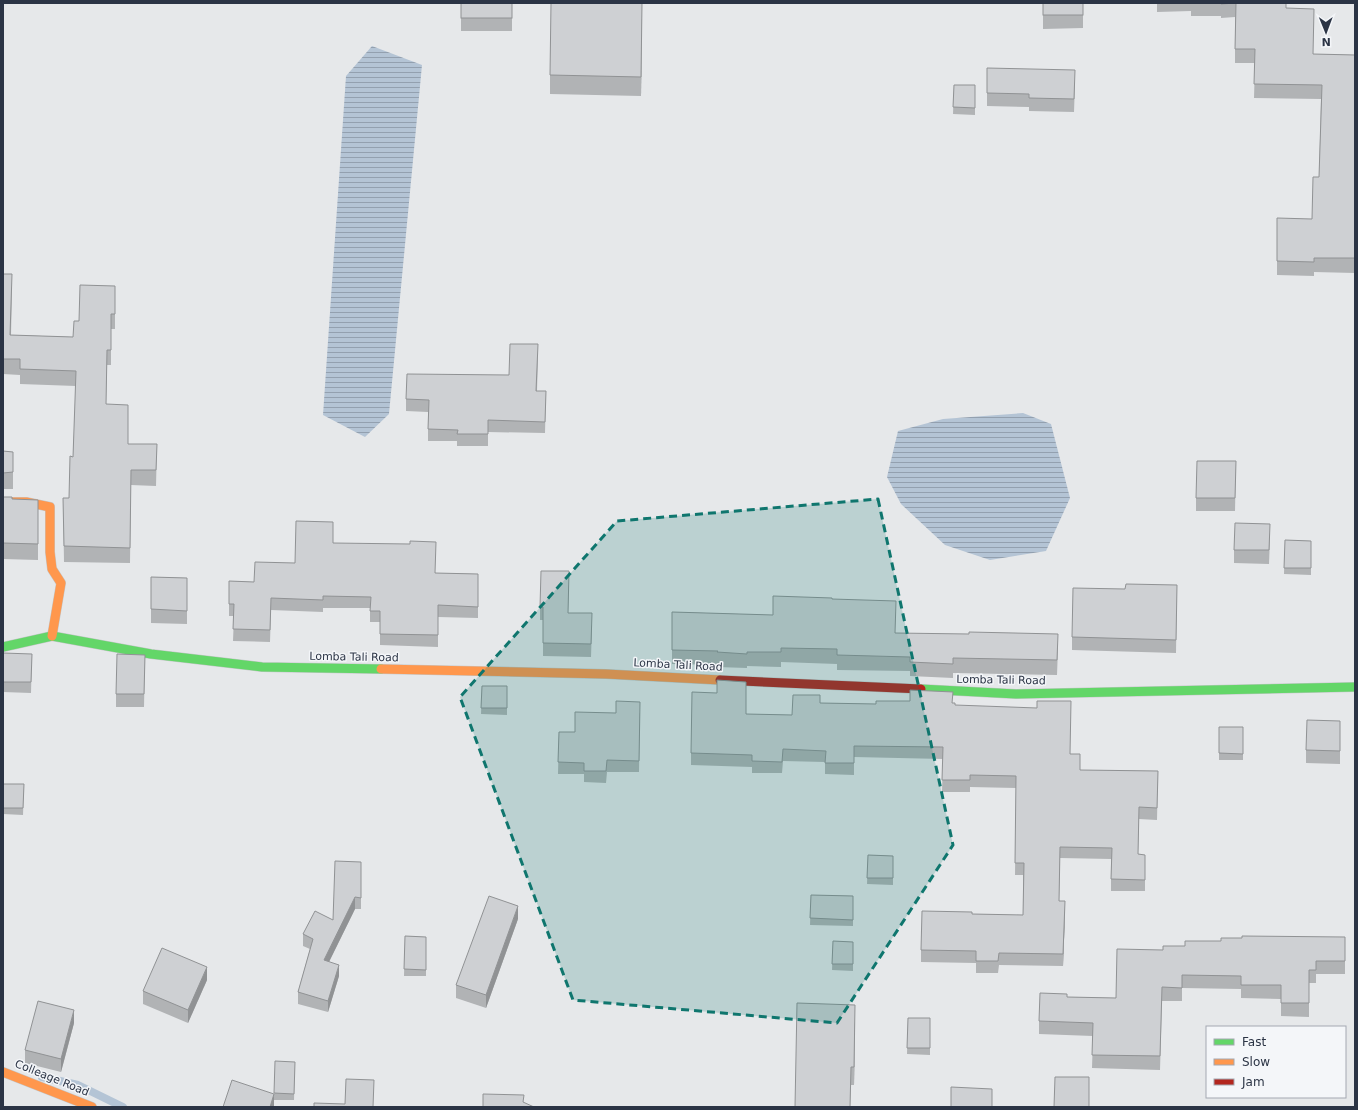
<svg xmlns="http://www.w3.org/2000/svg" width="1358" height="1110" viewBox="0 0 1358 1110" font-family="'DejaVu Sans',sans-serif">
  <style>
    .water { fill: url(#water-rules) }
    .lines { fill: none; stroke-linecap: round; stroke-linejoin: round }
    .stream { stroke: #b4c4d5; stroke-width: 8 }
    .fast-casing { stroke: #c4c6c8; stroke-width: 10 }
    .slow-casing { stroke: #c4c6c8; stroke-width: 10 }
    .jam-casing { stroke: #c4c6c8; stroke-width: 10 }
    .fast { stroke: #63d668; stroke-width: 9 }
    .slow { stroke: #ff974d; stroke-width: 9 }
    .jam { stroke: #b3261e; stroke-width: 9 }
    .wall { fill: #b1b3b5 }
    .shaded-wall { fill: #909294 }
    .building { fill: #ced0d3; stroke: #909294 }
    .marked { fill: #0f766e; fill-opacity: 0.2; stroke: #0f766e; stroke-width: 3; stroke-dasharray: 8 5; stroke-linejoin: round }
    .labels { text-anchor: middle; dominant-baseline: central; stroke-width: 3; stroke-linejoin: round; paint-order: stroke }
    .street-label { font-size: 11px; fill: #2b3445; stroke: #f4f6f9 }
  </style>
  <defs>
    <pattern id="water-rules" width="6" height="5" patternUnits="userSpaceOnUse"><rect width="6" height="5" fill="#b4c4d5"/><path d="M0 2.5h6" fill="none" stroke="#93a0af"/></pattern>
  </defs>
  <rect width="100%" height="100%" fill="#e6e8ea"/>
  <g class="water">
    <polygon points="372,46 422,65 389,414 365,437 323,415 346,76"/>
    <polygon points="1023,413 1051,424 1070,498 1046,551 990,560 945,545 901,504 887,477 898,431 943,419"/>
  </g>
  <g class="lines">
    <polyline class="stream" points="42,1077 78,1085 123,1107"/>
    <g class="fast-casing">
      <g id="fast">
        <polyline points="3,647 52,636 151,654 262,667 381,669"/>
        <polyline points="921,689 1016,694 1355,687"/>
      </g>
    </g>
    <g class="slow-casing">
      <g id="slow">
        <polyline points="3,502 26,502 50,507 50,552 52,569 61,583 52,636"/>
        <polyline points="381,669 606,674 720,680"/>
        <polyline points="3,1072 92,1107"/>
      </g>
    </g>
    <g class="jam-casing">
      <polyline id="jam" points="720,680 921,689"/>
    </g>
    <use href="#fast" class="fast"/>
    <use href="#slow" class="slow"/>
    <use href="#jam" class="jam"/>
  </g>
  <g class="wall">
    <rect x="461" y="3" width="51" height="28"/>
    <polygon points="1043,3 1083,3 1083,28 1043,29"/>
    <polygon points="1157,3 1286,3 1286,8 1313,54 1355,55 1355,273 1314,272 1314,276 1277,275 1277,261 1312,219 1319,177 1321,99 1254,98 1255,63 1235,63 1235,17 1221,18 1221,16 1191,16 1191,11 1157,12"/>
    <polygon points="642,19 641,96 550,94 550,75"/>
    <polygon points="987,68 1075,83 1074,112 1029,111 1029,107 987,106"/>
    <polygon points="954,85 975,85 975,115 953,114"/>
    <polygon points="3,274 12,290 11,335 73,337 79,321 115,301 115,329 111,329 111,365 107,365 106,404 128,444 157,444 156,486 131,485 130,563 64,562 63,498 69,498 73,457 76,386 20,384 20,375 3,374"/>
    <polygon points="538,356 537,391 546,391 545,433 488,432 488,446 457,446 457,441 428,441 428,412 406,411 406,399 509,375"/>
    <polygon points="3,451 13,452 13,489 3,489"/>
    <polygon points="1236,461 1235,511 1196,511 1196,498"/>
    <polygon points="3,497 12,499 38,500 38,560 3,559"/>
    <polygon points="1270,537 1269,564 1234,563 1234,550"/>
    <polygon points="1285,540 1311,541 1311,575 1284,574"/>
    <polygon points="333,543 436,573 478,574 478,618 438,617 438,647 380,645 380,622 370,622 370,608 323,608 323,612 271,610 270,642 233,641 234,616 229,616 229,581 254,582 295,563"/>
    <polygon points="151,577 187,578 187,624 151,623"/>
    <polygon points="569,585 568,613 592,626 591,657 543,656 543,620 540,620 540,607"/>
    <polygon points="1177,585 1176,653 1072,650 1072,637 1125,589"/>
    <polygon points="672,612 773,615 895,633 1058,648 1057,675 953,673 953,678 910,676 910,671 837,670 837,664 781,662 781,667 747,666 747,668 717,667 717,665 672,664"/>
    <polygon points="32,654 31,693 3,692 3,658"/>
    <polygon points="145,655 144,707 116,707 116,694"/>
    <polygon points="482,686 507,686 507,715 481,714"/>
    <polygon points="717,693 746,714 792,715 820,703 876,704 953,703 955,705 1071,754 1080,770 1158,771 1157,820 1139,819 1138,854 1145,855 1145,891 1111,891 1111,859 1060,858 1059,901 1065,913 1063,966 999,965 998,973 976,973 976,963 921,962 921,950 972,914 1023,915 1023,875 1015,875 1016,788 970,787 970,792 942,792 943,759 854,757 854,775 825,774 825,762 783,761 782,773 752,773 752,767 691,765 691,753"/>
    <polygon points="640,713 639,772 607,772 606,783 584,782 584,774 558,774 559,732 575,732"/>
    <polygon points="1340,721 1340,764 1306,763 1306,750"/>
    <rect x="1219" y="727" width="24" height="33"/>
    <polygon points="3,784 24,784 23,815 3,814"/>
    <polygon points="868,855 893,856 893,885 867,884"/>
    <polygon points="361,862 361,909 355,909 329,962 339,976 328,1012 298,1004 298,992 310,949 303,946 303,934 333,920"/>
    <polygon points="811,895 853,896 853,926 810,925"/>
    <polygon points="518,919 486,1008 456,998 456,985"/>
    <polygon points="405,936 426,937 426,976 404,976"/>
    <polygon points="1345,937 1345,974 1316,974 1316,983 1309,983 1309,1017 1281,1016 1281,999 1241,998 1241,989 1182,988 1182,1001 1162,1001 1160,1070 1092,1068 1093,1036 1039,1034 1039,1021 1067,997 1116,998 1163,950 1221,941 1242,938"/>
    <polygon points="833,941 853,942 853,971 832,970"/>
    <polygon points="207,980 188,1023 143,1004 143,991"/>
    <polygon points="908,1018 930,1018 930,1055 907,1054"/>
    <polygon points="855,1022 854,1085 851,1085 850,1107 795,1107"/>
    <polygon points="74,1023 61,1072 25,1063 25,1050"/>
    <polygon points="295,1062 294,1100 274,1100 274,1107 223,1107 274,1094"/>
  </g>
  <g class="shaded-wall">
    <polygon points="642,3 642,19 641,96 641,77"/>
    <polygon points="355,897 355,909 324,972 324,960"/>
    <polygon points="1065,901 1065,913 1063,966 1063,954"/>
    <polygon points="518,906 518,919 486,1008 486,995"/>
    <polygon points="339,965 339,976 328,1012 328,1001"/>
    <polygon points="207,967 207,980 188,1023 188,1010"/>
    <polygon points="855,1005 855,1022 854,1085 854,1067"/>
    <polygon points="74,1010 74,1023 61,1072 61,1059"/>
    <polygon points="274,1094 274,1107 270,1107"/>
  </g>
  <g class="building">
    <rect x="461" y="3" width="51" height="15"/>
    <polygon points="551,3 642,3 641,77 550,75"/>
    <rect x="1043" y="3" width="40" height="12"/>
    <polygon points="1221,3 1286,3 1286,8 1314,9 1313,54 1355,55 1355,258 1314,258 1314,262 1277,261 1277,218 1312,219 1313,177 1319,177 1322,85 1254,84 1255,49 1235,49 1236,3 1221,4"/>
    <polygon points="987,68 1075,70 1074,99 1029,98 1029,94 987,93"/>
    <polygon points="954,85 975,85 975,108 953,107"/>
    <polygon points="3,274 12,274 10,335 73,337 74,321 79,321 80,285 115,286 115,314 111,314 111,350 107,350 106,404 128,405 128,444 157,444 156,470 131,470 130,548 64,546 63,498 69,498 70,456 73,457 76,371 20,369 20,359 3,359"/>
    <polygon points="510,344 538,344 536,391 546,391 545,422 488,420 488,434 457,434 458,430 428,429 429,400 406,399 407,374 509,375"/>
    <polygon points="3,451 13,452 13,472 3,473"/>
    <polygon points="1197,461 1236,461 1235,498 1196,498"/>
    <polygon points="3,497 12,497 12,499 38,500 38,544 3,543"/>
    <polygon points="296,521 333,522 333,543 410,544 410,541 436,542 435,573 478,574 478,607 438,605 438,635 380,634 380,611 370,611 371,597 323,596 323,600 271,598 270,630 233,629 234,604 229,604 229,581 254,582 255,562 295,563"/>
    <polygon points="1235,523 1270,524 1269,550 1234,550"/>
    <polygon points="1285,540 1311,541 1311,568 1284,568"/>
    <polygon points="541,571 569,571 568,613 592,613 591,644 543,643 543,607 540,607"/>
    <polygon points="151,577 187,578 187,611 151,609"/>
    <polygon points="1126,584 1177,585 1176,640 1072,637 1073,588 1125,589"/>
    <polygon points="773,596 832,598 832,599 896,601 895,633 969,634 969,632 1058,634 1057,660 953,658 953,664 910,662 910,657 837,655 837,649 781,648 781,652 747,652 747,654 717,652 718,651 672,650 672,612 773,615"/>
    <polygon points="3,653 32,654 31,682 3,682"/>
    <polygon points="117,654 145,655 144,694 116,694"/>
    <polygon points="717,680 746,682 746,714 792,715 793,695 820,695 820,703 876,704 876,701 910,701 910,690 953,692 952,703 955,703 955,705 1037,708 1037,701 1071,701 1070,754 1080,754 1080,770 1158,771 1157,808 1139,807 1138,854 1145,855 1145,880 1111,879 1112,848 1060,847 1059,901 1065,901 1063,954 999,953 998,961 976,961 976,951 921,950 922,911 972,912 972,914 1023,915 1024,863 1015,863 1016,776 970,775 970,780 942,780 943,747 854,746 854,763 825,763 826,751 783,749 782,762 752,761 752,755 691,753 692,692 717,693"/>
    <polygon points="482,686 507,686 507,708 481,708"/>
    <polygon points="616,701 640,702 639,761 607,760 606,771 584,771 584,763 558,762 559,732 575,732 575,712 616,713"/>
    <polygon points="1307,720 1340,721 1340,751 1306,750"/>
    <polygon points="1219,727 1243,727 1243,754 1219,753"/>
    <polygon points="3,784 24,784 23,808 3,808"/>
    <polygon points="868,855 893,856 893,878 867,878"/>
    <polygon points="335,861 361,862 361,898 355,897 324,960 339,965 328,1001 298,992 313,939 303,934 315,911 333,920"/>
    <polygon points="811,895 853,896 853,920 810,918"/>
    <polygon points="489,896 518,906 486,995 456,985"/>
    <polygon points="405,936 426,937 426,970 404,969"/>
    <polygon points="1242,936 1345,937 1345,961 1316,961 1316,970 1309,970 1309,1003 1281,1003 1281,985 1241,985 1241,976 1182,975 1182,988 1162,987 1160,1056 1092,1055 1093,1023 1039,1021 1040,993 1067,994 1067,997 1116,998 1117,949 1163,950 1163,946 1185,946 1185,941 1221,941 1221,938 1242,938"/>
    <polygon points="833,941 853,942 853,964 832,964"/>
    <polygon points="162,948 207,967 188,1010 143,991"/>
    <polygon points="38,1001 74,1010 61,1059 25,1050"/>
    <polygon points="797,1003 855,1005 854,1067 851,1067 850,1107 795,1107"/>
    <polygon points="908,1018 930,1018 930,1048 907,1048"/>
    <polygon points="275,1061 295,1062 294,1094 274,1093"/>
    <polygon points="1055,1077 1089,1077 1089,1107 1054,1107"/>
    <polygon points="346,1079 374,1080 373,1107 314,1107 314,1103 345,1104"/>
    <polygon points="232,1080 274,1094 270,1107 223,1107"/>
    <polygon points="951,1087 992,1089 992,1107 951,1107"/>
    <polygon points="483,1094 524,1095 523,1102 534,1107 483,1107"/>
  </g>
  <path class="marked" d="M878,499l75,346 -116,178 -264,-23 -113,-303 157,-176z"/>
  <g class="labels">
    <g class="street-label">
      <text transform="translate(354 657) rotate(1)">Lomba Tali Road</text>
      <text transform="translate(678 665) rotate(3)">Lomba Tali Road</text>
      <text transform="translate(1001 680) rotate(1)">Lomba Tali Road</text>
      <text transform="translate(52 1078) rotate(22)">Colleage Road</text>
    </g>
  </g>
  <rect width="1358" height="1110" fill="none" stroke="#2b3445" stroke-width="8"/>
  <rect x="1206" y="1026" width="140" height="72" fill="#f4f6f9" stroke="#a4a8b1"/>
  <rect x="1214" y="1039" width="20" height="6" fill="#63d668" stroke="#a4a8b1"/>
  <text x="1242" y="1046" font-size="12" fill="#2b3445">Fast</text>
  <rect x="1214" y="1059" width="20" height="6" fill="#ff974d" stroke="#a4a8b1"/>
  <text x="1242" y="1066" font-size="12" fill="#2b3445">Slow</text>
  <rect x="1214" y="1079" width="20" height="6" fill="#b3261e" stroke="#a4a8b1"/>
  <text x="1242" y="1086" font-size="12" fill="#2b3445">Jam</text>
  <g transform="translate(1326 32) rotate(179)" stroke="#f4f6f9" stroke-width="3" paint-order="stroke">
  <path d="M0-3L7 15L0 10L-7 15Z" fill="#2b3445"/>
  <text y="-6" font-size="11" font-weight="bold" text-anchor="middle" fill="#2b3445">N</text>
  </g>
</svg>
